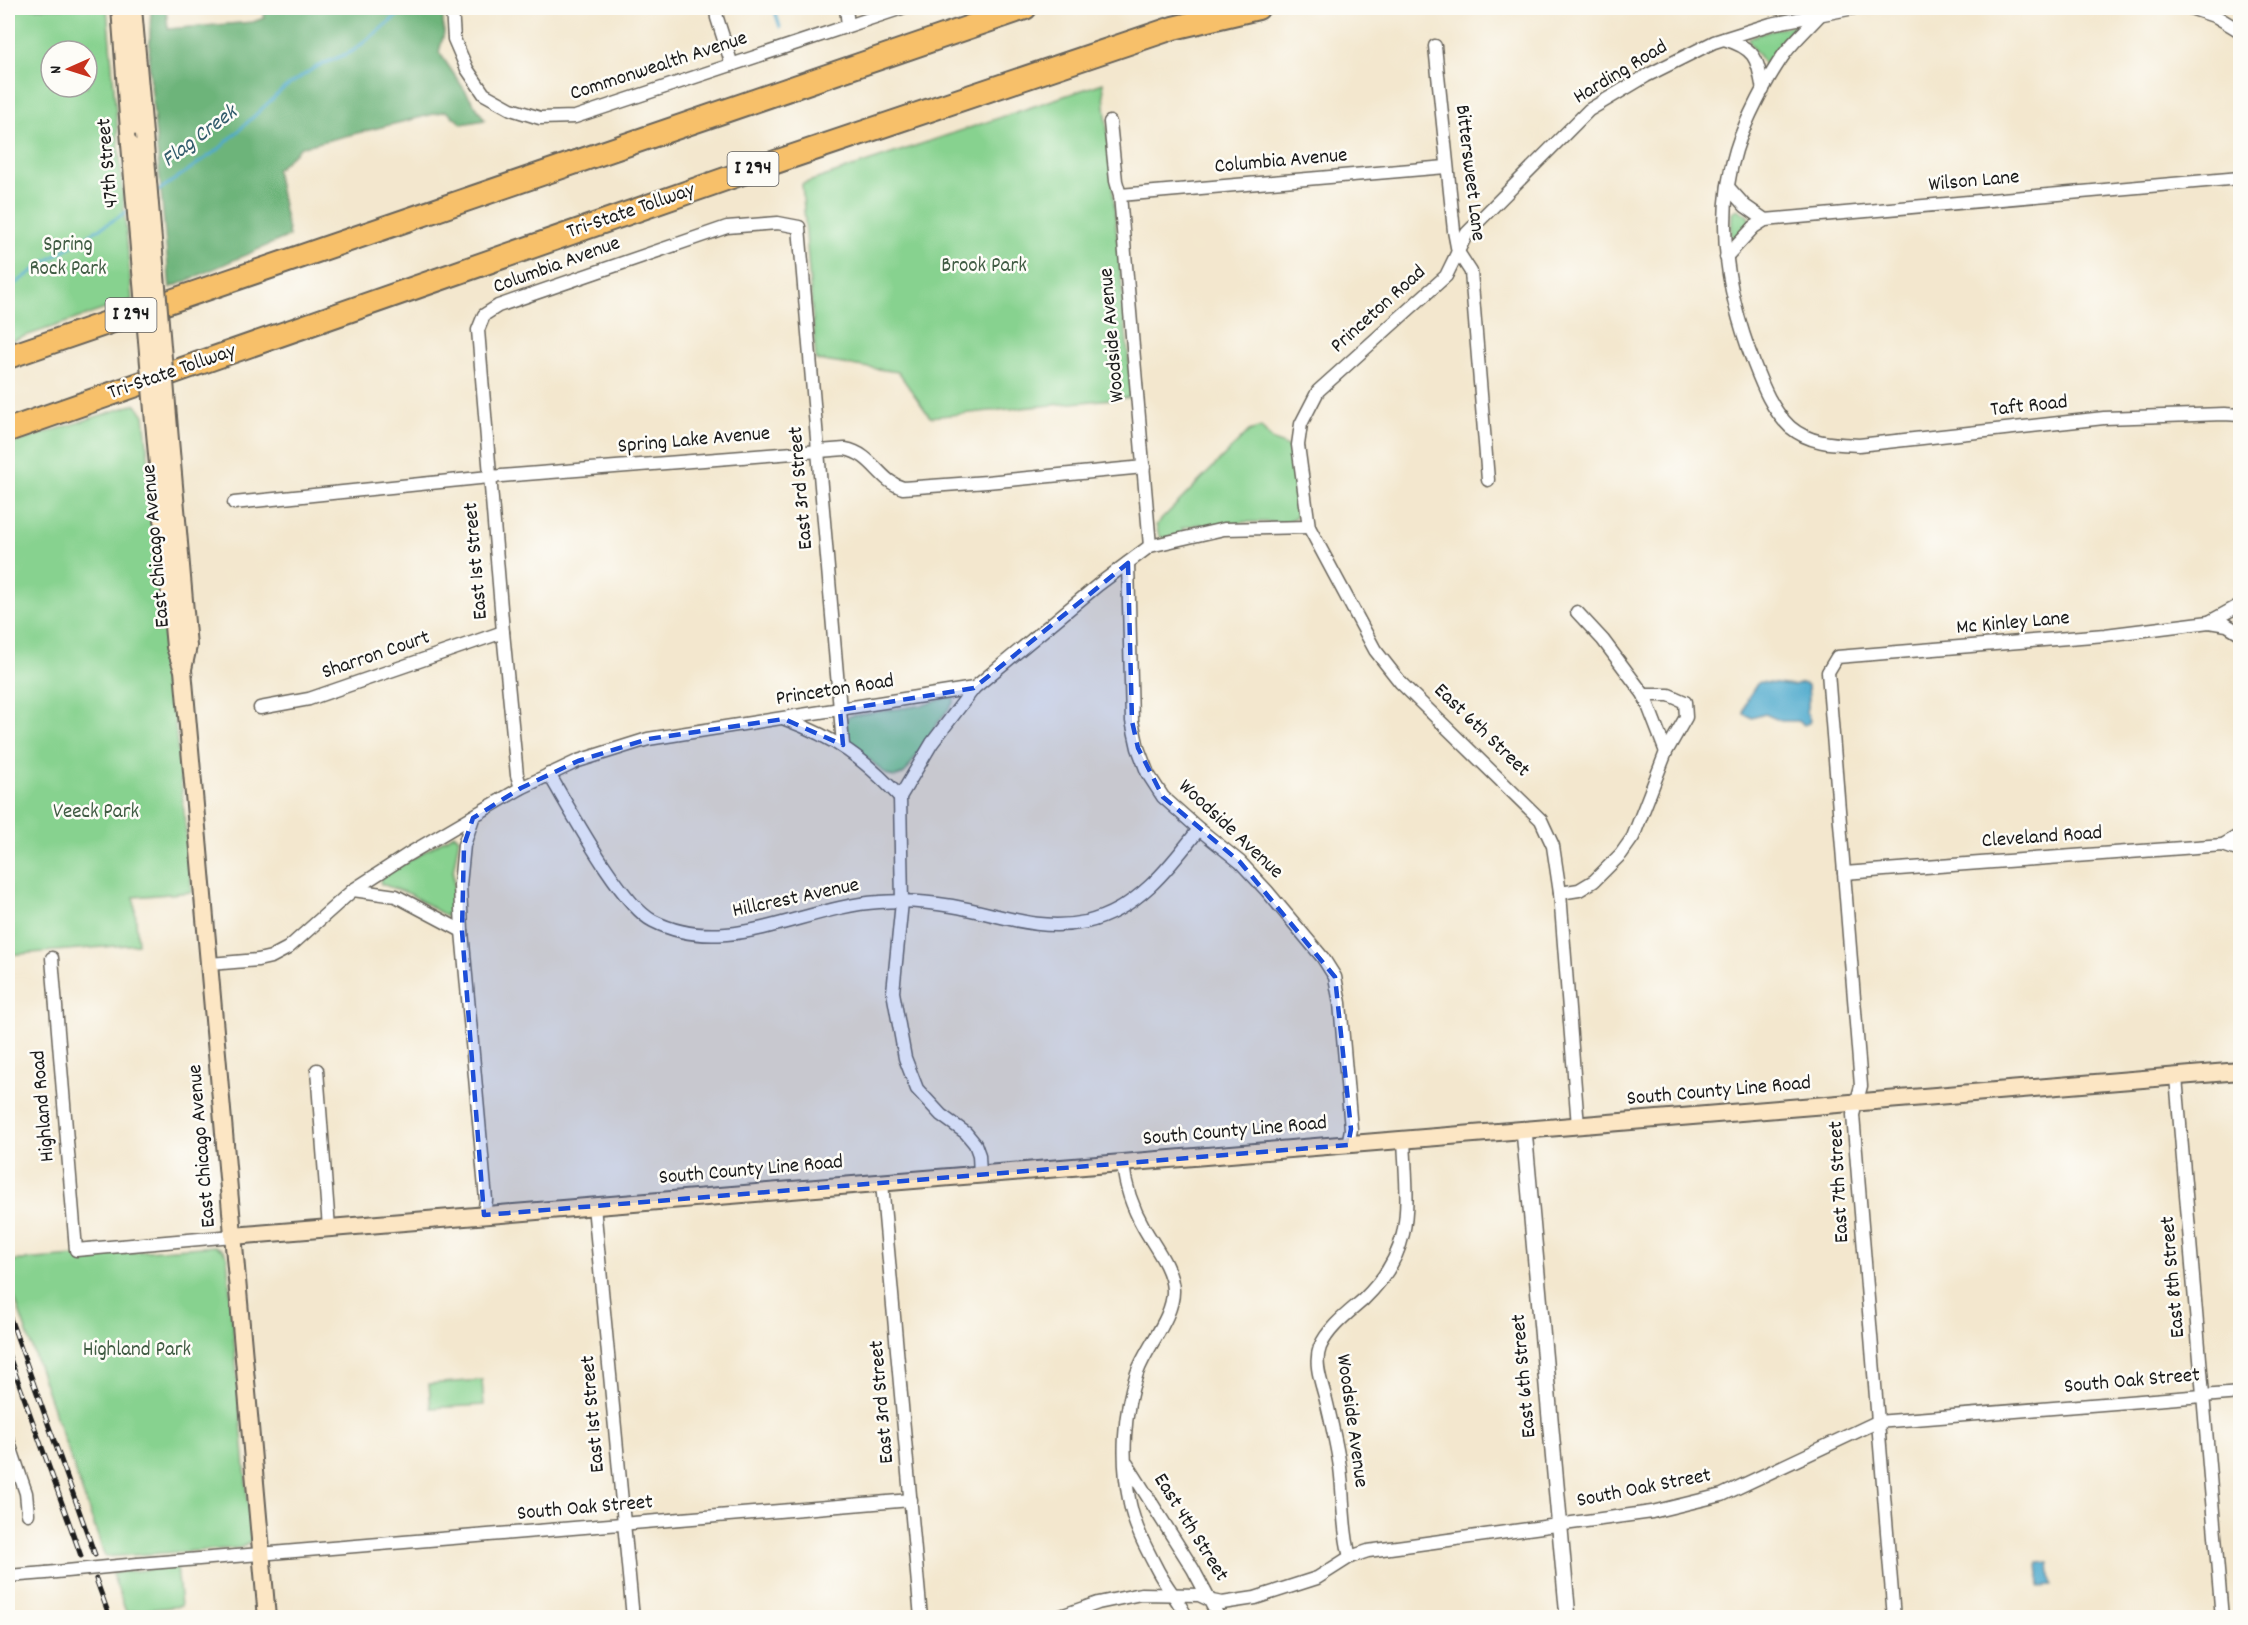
<svg xmlns="http://www.w3.org/2000/svg" width="2248" height="1625" viewBox="0 0 2248 1625" font-family="Dekko,sans-serif">
  <style>
    .green { fill: #87d28f; stroke: #527756; stroke-width: 1.5; fill-rule: evenodd }
    .forest { fill: #6db47a; stroke: #44684b; stroke-width: 1.5 }
    .water { fill: #4faacd; stroke: #366374; stroke-width: 1.5 }
    .lines { fill: none; stroke-linecap: round; stroke-linejoin: round }
    .stream { stroke: #4faacd; stroke-width: 3 }
    .minor-casing { stroke: #67635a; stroke-width: 15 }
    .tertiary-casing { stroke: #67635a; stroke-width: 18 }
    .secondary-casing { stroke: #67635a; stroke-width: 20 }
    .motorway-casing { stroke: #67635a; stroke-width: 26 }
    .minor { stroke: #fff; stroke-width: 12 }
    .tertiary { stroke: #fff; stroke-width: 15 }
    .secondary { stroke: #fce6c4; stroke-width: 16 }
    .motorway { stroke: #f7c06b; stroke-width: 22 }
    .rail-casing { stroke: #1c1c1c; stroke-width: 5 }
    .rail { stroke: #fdfcf7; stroke-width: 3; stroke-dasharray: 9; stroke-linecap: butt }
    .minor-bridge-casing { stroke: #67635a; stroke-width: 15; stroke-linecap: butt }
    .secondary-bridge-casing { stroke: #67635a; stroke-width: 20; stroke-linecap: butt }
    .minor-bridge { stroke: #fff; stroke-width: 12 }
    .secondary-bridge { stroke: #fce6c4; stroke-width: 16 }
    .marked { fill: #1d4ed8; fill-opacity: 0.2; stroke: #1d4ed8; stroke-width: 4.5; stroke-dasharray: 12 8; stroke-linejoin: round }
    .labels { text-anchor: middle; dominant-baseline: central; stroke-width: 5; stroke-linejoin: round; paint-order: stroke }
    .shield { fill: #fdfcf7; stroke: #605f5e; stroke-width: 1.5 }
    .shield-label { font-size: 20px; font-weight: bold; fill: #1c1c1c }
    .street-label { font-size: 21px; fill: #1c1c1c; stroke: #fdfcf7 }
    .park-label { font-size: 21px; fill: #415c44; stroke: #fdfcf7 }
    .water-label { font-size: 22px; font-style: italic; fill: #335c6c; stroke: #fdfcf7 }
  </style>
  <rect width="100%" height="100%" fill="#fdfcf7"/>
  <filter id="ink" filterUnits="userSpaceOnUse"><feTurbulence type="fractalNoise" baseFrequency=".0167" numOctaves="2"/><feDisplacementMap in="SourceGraphic" scale="12" xChannelSelector="R" yChannelSelector="G"/><feConvolveMatrix kernelMatrix="1 2 1 2 8 2 1 2 1" color-interpolation-filters="sRGB"/></filter>
  <filter id="wash" filterUnits="userSpaceOnUse"><feTurbulence type="fractalNoise" baseFrequency=".008" numOctaves="4" result="noise"/><feDisplacementMap in="SourceGraphic" scale="24" xChannelSelector="R" yChannelSelector="G"/><feGaussianBlur stdDeviation="1.35" result="paint"/><feColorMatrix in="noise" values="0 0 0 0 0 0 0 0 0 0 0 0 0 0 0 0 0 1.4 0 .05"/><feComposite in="paint" operator="in"/></filter>
  <g filter="url(#wash)">
    <rect width="100%" height="100%" fill="#f3e7ce"/>
    <g class="green">
      <path d="M8,8h99l25,292 -124,42zM51,51h36v36h-36z"/>
      <path d="M1802,23l1,2 -35,45 -2,-1c-3,-12 -15,-20 -18,-30l14,-6z"/>
      <polygon points="1103,83 1132,397 930,417 898,372 816,360 802,184"/>
      <polygon points="1738,209 1748,216 1750,222 1731,241 1732,212"/>
      <polygon points="135,404 144,415 192,892 134,897 138,944 8,955 8,445"/>
      <polygon points="1261,427 1272,440 1293,449 1295,477 1300,506 1296,517 1287,522 1244,522 1202,531 1200,524 1182,528 1184,535 1163,538 1159,536 1156,525 1249,431"/>
      <path d="M949,697l5,1v4l-17,22 -30,46c-6,7 -13,9 -21,4l-38,-33 -2,-22 4,-3 74,-11z"/>
      <polygon points="454,834 459,838 453,872 455,915 453,918 449,918 410,894 381,884 380,881 382,877"/>
      <polygon points="215,1246 223,1250 227,1256 251,1540 248,1544 239,1548 105,1557 8,1279 8,1261"/>
      <polygon points="482,1380 484,1405 431,1408 429,1384"/>
      <polygon points="177,1567 181,1606 126,1612 112,1573"/>
    </g>
    <polygon class="forest" points="151,8 166,8 168,29 253,22 264,18 265,8 442,8 444,33 439,52 485,120 462,124 446,111 301,147 276,170 289,236 170,288 149,62"/>
    <g class="water">
      <path d="M1760,682l34,4 8,-3 6,2 1,14 -3,13 4,8 -1,3 -5,2 -6,-4h-17l-16,-7 -13,4 -8,-4c-2,-7 8,-23 13,-30z"/>
      <polygon points="2049,1562 2051,1586 2040,1587 2038,1563"/>
    </g>
    <g class="lines">
      <g class="stream">
        <polyline points="774,8 780,27"/>
        <polyline points="155,193 219,149 283,89 314,68 353,51 407,8"/>
        <polyline points="8,289 47,261 130,210"/>
      </g>
    </g>
  </g>
  <g filter="url(#ink)">
    <g class="lines">
      <g class="minor-casing">
        <g id="minor">
          <polyline points="452,8 454,39 467,69 484,94 511,109 540,118 575,117 902,8"/>
          <polyline points="716,8 717,18 732,65"/>
          <polyline points="846,8 848,25"/>
          <polyline points="2190,8 2217,17 2240,31"/>
          <path d="M1819,16c-11,12 -24,24 -34,37 -18,25 -40,68 -49,97 -22,71 -8,147 18,214 9,23 18,46 36,63 20,17 44,17 69,18l245,-27 120,-4 16,1"/>
          <path d="M1724,39c33,10 33,20 39,51"/>
          <polyline points="1435,46 1454,231 1458,252 1471,272 1488,480"/>
          <polyline points="1110,122 1116,181 1120,195 1150,546"/>
          <polyline points="1728,187 1745,206 1765,220"/>
          <polyline points="1120,195 1446,167"/>
          <polyline points="1726,257 1754,227 1765,220 2240,178"/>
          <path d="M234,503l255,-26 356,-28c28,5 34,32 58,39l84,-6 157,-15"/>
          <polyline points="1128,563 1132,721 1138,748 1148,774 1163,797 1199,829 1240,862 1267,891 1323,958 1335,977 1340,1003 1351,1129 1348,1145"/>
          <polyline points="1577,612 1603,640 1644,695 1666,752"/>
          <polyline points="2209,622 2240,605"/>
          <polyline points="974,688 932,743 900,797 902,902 893,992 905,1058 917,1089 941,1115 966,1133 975,1144 979,1155 980,1175"/>
          <polyline points="260,708 309,699 503,632"/>
          <path d="M785,719c52,20 77,38 115,78"/>
          <path d="M549,774c21,35 72,131 104,147 74,38 152,-15 226,-19 24,-2 50,0 73,4 47,8 85,26 134,16 51,-12 83,-54 113,-93"/>
          <polyline points="521,788 517,775 503,632 478,330 484,315 498,306 727,227 778,223 799,227 843,745"/>
          <polyline points="473,818 464,845 460,885 462,931 486,1200 484,1215"/>
          <polyline points="2223,845 2240,835"/>
          <polyline points="1844,873 2223,845 2240,851"/>
          <polyline points="353,890 407,855 521,788 578,761 648,739 974,688 1098,585 1150,546 1224,529 1309,527"/>
          <polyline points="1560,893 1579,890 1594,881 1621,854 1633,837 1666,752 1686,717 1685,702 1669,695 1644,695"/>
          <polyline points="52,958 76,1250 233,1236"/>
          <polyline points="210,964 258,960 271,957 288,948 353,890 396,896 462,931"/>
          <polyline points="317,1070 329,1228"/>
          <polyline points="2176,1077 2222,1618"/>
          <polyline points="1578,1126 1560,893 1553,846 1541,820 1401,683 1375,650 1309,527 1298,445 1301,424 1318,391 1446,276 1467,233 1589,110 1646,76 1714,42 1771,24 1854,8"/>
          <path d="M1123,1163c2,24 9,44 21,65 10,18 28,40 29,62 1,27 -27,57 -36,83 -14,40 -16,89 -7,131 5,24 17,46 28,67 9,17 21,30 29,47"/>
          <polyline points="882,1183 921,1618"/>
          <polyline points="594,1206 633,1618"/>
          <polyline points="8,1440 26,1493 28,1514"/>
          <polyline points="1127,1464 1193,1569 1219,1618"/>
          <path d="M1350,1557c-8,-29 -6,-60 -10,-90 -3,-21 -8,-42 -13,-63 -4,-18 -14,-39 -7,-57 8,-19 28,-34 43,-47 53,-51 44,-93 41,-160"/>
          <polyline points="138,1564 911,1500"/>
          <polyline points="8,1576 46,1573"/>
          <polyline points="1055,1618 1098,1603 1141,1594 1199,1595 1212,1601 1222,1603 1255,1598 1317,1578 1350,1557 1368,1551 1652,1512 1722,1495 1877,1422 2240,1393"/>
          <polyline points="1894,1618 1853,1115 1861,1086 1828,672 1837,657 2105,635 2209,622 2227,625 2240,633"/>
        </g>
      </g>
      <g class="tertiary-casing">
        <polyline id="tertiary" points="1524,1130 1568,1618"/>
      </g>
      <g class="secondary-casing">
        <g id="secondary">
          <polyline points="120,8 130,144"/>
          <polyline points="133,8 144,134"/>
          <polyline points="168,417 188,646 183,669"/>
          <polyline points="154,422 175,647 183,670 267,1618"/>
          <polyline points="233,1236 2240,1071"/>
        </g>
      </g>
      <g class="motorway-casing">
        <g id="motorway">
          <polyline points="8,357 1025,8"/>
          <polyline points="8,430 737,175 1173,28 1258,8"/>
        </g>
      </g>
      <use href="#minor" class="minor"/>
      <use href="#tertiary" class="tertiary"/>
      <use href="#secondary" class="secondary"/>
      <use href="#motorway" class="motorway"/>
      <g class="rail-casing">
        <g id="rail">
          <polyline points="8,1312 95,1555"/>
          <polyline points="8,1353 81,1556"/>
          <polyline points="96,1579 110,1618"/>
        </g>
      </g>
      <use href="#rail" class="rail"/>
      <g class="minor-bridge-casing">
        <polyline id="minor-bridge" points="46,1573 138,1564"/>
      </g>
      <g class="secondary-bridge-casing">
        <g id="secondary-bridge">
          <polyline points="144,134 168,417"/>
          <polyline points="130,144 154,422"/>
        </g>
      </g>
      <use href="#minor-bridge" class="minor-bridge"/>
      <use href="#secondary-bridge" class="secondary-bridge"/>
    </g>
  </g>
  <path class="marked" d="M1128,563l4,158 6,27 25,49 77,65 95,115 16,152 -3,16 -864,70 -22,-284 2,-86 9,-27 48,-30 57,-27 70,-22 136,-20 59,26 -3,-35 134,-22z"/>
  <g class="labels">
    <g class="shield">
      <rect x="727.5" y="152" width="51" height="34" rx="4.5"/>
      <rect x="105.5" y="298" width="51" height="34" rx="4.5"/>
    </g>
    <g class="shield-label">
      <text x="753" y="169">I 294</text>
      <text x="131" y="315">I 294</text>
    </g>
    <g class="street-label">
      <text transform="translate(659 67) rotate(-18)">Commonwealth Avenue</text>
      <text transform="translate(1621 73) rotate(-31)">Harding Road</text>
      <text transform="translate(1281 162) rotate(-5)">Columbia Avenue</text>
      <text transform="translate(109 163) rotate(-95)">47th Street</text>
      <text transform="translate(1469 173) rotate(83)">Bittersweet Lane</text>
      <text transform="translate(1974 182) rotate(-5)">Wilson Lane</text>
      <text transform="translate(631 212) rotate(-19)">Tri-State Tollway</text>
      <text transform="translate(557 266) rotate(-20)">Columbia Avenue</text>
      <text transform="translate(1379 310) rotate(-42)">Princeton Road</text>
      <text transform="translate(1113 335) rotate(-95)">Woodside Avenue</text>
      <text transform="translate(172 373) rotate(-19)">Tri-State Tollway</text>
      <text transform="translate(2029 407) rotate(-6)">Taft Road</text>
      <text transform="translate(694 441) rotate(-5)">Spring Lake Avenue</text>
      <text transform="translate(802 488) rotate(-95)">East 3rd Street</text>
      <text transform="translate(157 546) rotate(-95)">East Chicago Avenue</text>
      <text transform="translate(477 561) rotate(-95)">East 1st Street</text>
      <text transform="translate(2013 624) rotate(-5)">Mc Kinley Lane</text>
      <text transform="translate(376 656) rotate(-19)">Sharron Court</text>
      <text transform="translate(835 691) rotate(-9)">Princeton Road</text>
      <text transform="translate(1481 731) rotate(44)">East 6th Street</text>
      <text transform="translate(1230 830) rotate(43)">Woodside Avenue</text>
      <text transform="translate(2042 838) rotate(-4)">Cleveland Road</text>
      <text transform="translate(796 899) rotate(-12)">Hillcrest Avenue</text>
      <text transform="translate(1719 1092) rotate(-5)">South County Line Road</text>
      <text transform="translate(44 1106) rotate(-95)">Highland Road</text>
      <text transform="translate(1235 1132) rotate(-5)">South County Line Road</text>
      <text transform="translate(203 1146) rotate(-95)">East Chicago Avenue</text>
      <text transform="translate(751 1171) rotate(-5)">South County Line Road</text>
      <text transform="translate(1840 1182) rotate(-93)">East 7th Street</text>
      <text transform="translate(2174 1277) rotate(-95)">East 8th Street</text>
      <text transform="translate(1525 1376) rotate(-95)">East 6th Street</text>
      <text transform="translate(2132 1382) rotate(-5)">South Oak Street</text>
      <text transform="translate(883 1402) rotate(-95)">East 3rd Street</text>
      <text transform="translate(594 1414) rotate(-95)">East 1st Street</text>
      <text transform="translate(1351 1421) rotate(82)">Woodside Avenue</text>
      <text transform="translate(1644 1489) rotate(-11)">South Oak Street</text>
      <text transform="translate(585 1509) rotate(-5)">South Oak Street</text>
      <text transform="translate(1190 1528) rotate(58)">East 4th Street</text>
    </g>
    <g class="park-label">
      <text x="68" y="246">Spring<tspan x="68" dy="24">Rock Park</tspan></text>
      <text x="984" y="267">Brook Park</text>
      <text x="96" y="813">Veeck Park</text>
      <text x="137" y="1351">Highland Park</text>
    </g>
    <g class="water-label">
      <text transform="translate(200 137) rotate(-37)">Flag Creek</text>
    </g>
  </g>
  <rect width="2248" height="1625" fill="none" stroke="#fdfcf7" stroke-width="30"/>
  <g transform="translate(69 69) rotate(267)"><circle r="28" fill="#fdfcf7" stroke="#a3a29f" stroke-width="1.5"/>
  <path d="M0-4.5L10 22L0 15L-10 22Z" fill="#c8321e"/>
  <text y="-9" font-size="16" font-weight="bold" text-anchor="middle" fill="#1c1c1c">N</text>
  </g>
</svg>
